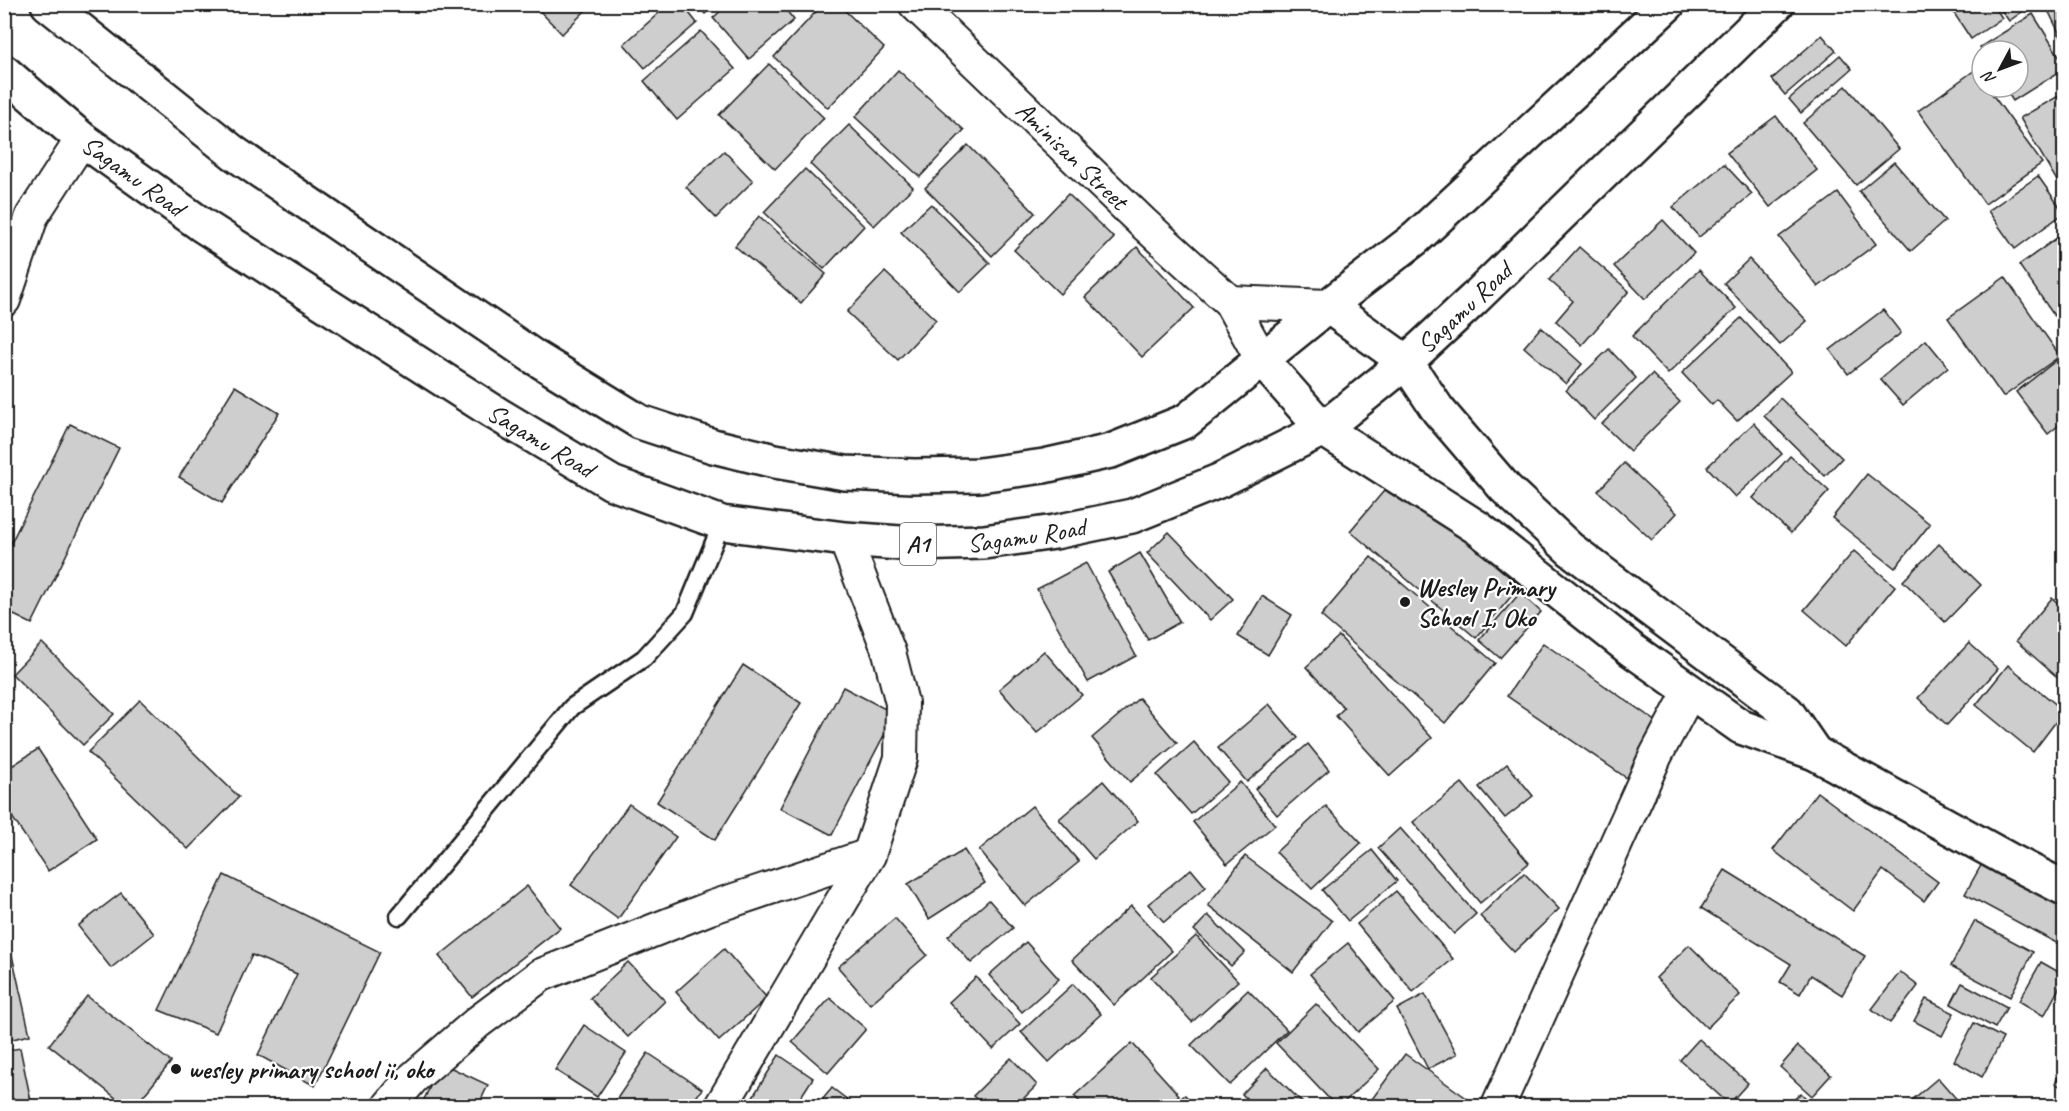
<svg xmlns="http://www.w3.org/2000/svg" width="2069" height="1111" viewBox="0 0 2069 1111" font-family="Caveat,sans-serif">
  <style>
    .building { fill: #cecece; stroke: #1c1c1c; stroke-width: 1.5 }
    .lines { fill: none; stroke-linecap: round; stroke-linejoin: round }
    .lane-casing { stroke: #1c1c1c; stroke-width: 21 }
    .street-casing { stroke: #1c1c1c; stroke-width: 36 }
    .secondary-casing { stroke: #1c1c1c; stroke-width: 38 }
    .highway-casing { stroke: #1c1c1c; stroke-width: 38 }
    .lane { stroke: #fff; stroke-width: 16 }
    .street { stroke: #fff; stroke-width: 32 }
    .secondary { stroke: #fff; stroke-width: 33 }
    .highway { stroke: #fff; stroke-width: 33 }
    .poi-dot { fill: #1c1c1c; stroke: #fff; stroke-width: 2 }
    .labels { text-anchor: middle; dominant-baseline: central; stroke-width: 4.5; stroke-linejoin: round; paint-order: stroke }
    .shield { fill: #fff; stroke: #606060; stroke-width: 1.5 }
    .shield-label { font-size: 24px; font-weight: bold; fill: #1c1c1c }
    .street-label { font-size: 26px; fill: #1c1c1c; stroke: #fff }
    .poi-label { font-size: 26px; font-weight: bold; fill: #1c1c1c; stroke: #fff; text-anchor: start }
  </style>
  <rect width="100%" height="100%" fill="#fff"/>
  <filter id="ink" filterUnits="userSpaceOnUse"><feTurbulence type="fractalNoise" baseFrequency=".0167" numOctaves="2"/><feDisplacementMap in="SourceGraphic" scale="12" xChannelSelector="R" yChannelSelector="G"/><feConvolveMatrix kernelMatrix="1 2 1 2 8 2 1 2 1" color-interpolation-filters="sRGB"/></filter>
  <g filter="url(#ink)">
    <g class="building">
      <polygon points="533,4 592,4 562,34"/>
      <polygon points="669,4 682,4 697,23 645,68 624,44"/>
      <polygon points="697,4 716,4 705,14"/>
      <polygon points="728,4 781,4 794,20 749,59 713,18"/>
      <polygon points="823,4 838,4 884,48 828,108 774,57"/>
      <polygon points="1948,4 1993,4 2002,18 1971,39"/>
      <polygon points="1997,4 2033,4 2009,21"/>
      <polygon points="2045,4 2064,4 2064,43"/>
      <polygon points="2033,14 2064,64 2064,69 2013,101 2004,87 2018,87 2018,51 1982,51 1980,47"/>
      <polygon points="701,31 735,69 677,120 644,81"/>
      <polygon points="1822,35 1836,51 1785,95 1772,79"/>
      <polygon points="1840,55 1852,69 1801,113 1789,99"/>
      <polygon points="769,64 824,118 775,169 719,115"/>
      <polygon points="898,70 964,130 920,177 855,117"/>
      <polygon points="1975,70 1982,80 1982,87 1987,87 2042,163 1985,204 1918,111"/>
      <polygon points="1846,86 1899,149 1856,185 1803,123"/>
      <polygon points="2062,94 2064,98 2064,176 2057,181 2020,118"/>
      <polygon points="1776,116 1817,170 1770,207 1727,153"/>
      <polygon points="849,125 913,187 874,226 810,164"/>
      <polygon points="968,145 1035,213 992,256 925,188"/>
      <polygon points="724,151 753,181 716,218 686,187"/>
      <polygon points="1894,162 1945,221 1911,251 1859,191"/>
      <polygon points="1724,164 1752,194 1699,237 1673,207"/>
      <polygon points="805,169 864,226 824,269 764,212"/>
      <polygon points="2038,176 2064,213 2015,249 1988,211"/>
      <polygon points="1838,193 1876,244 1818,287 1779,237"/>
      <polygon points="1068,194 1114,238 1060,294 1014,250"/>
      <polygon points="931,204 990,263 960,292 901,232"/>
      <polygon points="759,216 826,274 801,303 735,246"/>
      <polygon points="1663,220 1694,253 1645,299 1614,266"/>
      <polygon points="2064,233 2064,310 2055,317 2019,265"/>
      <polygon points="1137,247 1194,308 1142,357 1085,297"/>
      <polygon points="1579,247 1629,291 1582,345 1556,321 1573,301 1549,280"/>
      <polygon points="1749,259 1807,321 1780,345 1724,283"/>
      <polygon points="1699,270 1736,308 1668,374 1632,336"/>
      <polygon points="885,272 936,320 898,360 847,312"/>
      <polygon points="2005,277 2060,356 2003,397 1948,318"/>
      <polygon points="1883,310 1901,333 1848,374 1830,350"/>
      <polygon points="1741,318 1791,372 1737,421 1717,400 1712,405 1682,373"/>
      <polygon points="1541,327 1582,364 1566,384 1524,347"/>
      <polygon points="1926,340 1948,367 1903,405 1880,379"/>
      <polygon points="1609,349 1636,378 1594,420 1566,390"/>
      <polygon points="2058,359 2064,367 2064,421 2048,434 2016,392"/>
      <polygon points="1652,374 1680,402 1630,451 1602,424"/>
      <polygon points="235,386 279,413 222,503 179,477"/>
      <polygon points="1780,398 1842,458 1825,476 1764,416"/>
      <polygon points="1754,423 1782,454 1735,497 1707,467"/>
      <polygon points="70,424 119,448 32,624 4,610 4,557"/>
      <polygon points="1790,456 1829,491 1791,533 1753,498"/>
      <polygon points="1624,463 1677,513 1652,540 1598,491"/>
      <polygon points="1867,474 1930,524 1895,568 1832,518"/>
      <polygon points="1394,479 1520,586 1476,638 1350,531"/>
      <polygon points="1169,532 1233,599 1210,620 1147,553"/>
      <polygon points="1939,544 1981,585 1945,622 1903,581"/>
      <polygon points="1854,551 1895,586 1846,646 1804,610"/>
      <polygon points="1140,553 1180,622 1148,640 1108,572"/>
      <polygon points="1371,557 1495,663 1445,723 1321,616"/>
      <polygon points="1086,563 1136,656 1088,682 1037,589"/>
      <polygon points="1520,593 1541,612 1500,658 1479,640"/>
      <polygon points="1262,596 1292,615 1268,655 1238,636"/>
      <polygon points="2052,598 2064,608 2064,683 2016,641"/>
      <polygon points="1339,636 1432,738 1390,776 1336,716 1344,708 1306,667"/>
      <polygon points="42,643 114,714 83,745 12,674"/>
      <polygon points="1543,643 1667,729 1631,781 1507,696"/>
      <polygon points="1969,643 1998,669 1947,725 1918,698"/>
      <polygon points="1044,651 1082,695 1037,733 999,689"/>
      <polygon points="743,665 801,703 715,840 657,802"/>
      <polygon points="2008,665 2064,711 2033,752 1976,705"/>
      <polygon points="843,687 895,714 832,835 780,808"/>
      <polygon points="1139,698 1177,743 1130,782 1092,738"/>
      <polygon points="140,700 239,797 188,849 88,752"/>
      <polygon points="1269,704 1298,738 1247,782 1218,748"/>
      <polygon points="1194,742 1228,782 1191,814 1157,775"/>
      <polygon points="1308,744 1329,770 1277,815 1255,789"/>
      <polygon points="38,749 97,839 48,871 4,805 4,771"/>
      <polygon points="1507,764 1533,796 1505,818 1479,787"/>
      <polygon points="1103,781 1138,821 1094,859 1059,819"/>
      <polygon points="1240,782 1275,825 1227,864 1193,822"/>
      <polygon points="1462,783 1529,863 1480,903 1413,822"/>
      <polygon points="1817,792 1938,882 1924,901 1883,870 1853,911 1773,850"/>
      <polygon points="629,804 676,837 618,919 571,885"/>
      <polygon points="1032,806 1079,862 1025,906 979,850"/>
      <polygon points="1326,806 1361,843 1312,889 1276,852"/>
      <polygon points="1400,828 1476,914 1454,934 1378,848"/>
      <polygon points="964,850 985,883 929,919 908,884"/>
      <polygon points="1372,850 1397,881 1348,921 1322,890"/>
      <polygon points="1245,856 1332,921 1293,972 1208,905"/>
      <polygon points="1983,862 2064,905 2064,947 1965,894"/>
      <polygon points="1191,869 1206,887 1164,922 1148,904"/>
      <polygon points="1725,870 1865,956 1842,995 1811,975 1800,994 1780,982 1791,964 1701,908"/>
      <polygon points="1524,873 1559,909 1514,952 1480,916"/>
      <polygon points="224,875 380,952 315,1086 258,1055 297,974 252,955 216,1033 159,1010"/>
      <polygon points="527,886 560,928 472,997 439,956"/>
      <polygon points="1396,891 1453,959 1413,992 1357,924"/>
      <polygon points="121,893 154,934 111,968 78,926"/>
      <polygon points="989,900 1013,928 971,963 948,936"/>
      <polygon points="1131,906 1172,951 1114,1005 1072,960"/>
      <polygon points="1208,915 1245,952 1231,966 1194,930"/>
      <polygon points="895,918 927,955 870,1004 838,967"/>
      <polygon points="1975,921 2033,952 2010,997 1951,966"/>
      <polygon points="1196,936 1238,981 1192,1022 1151,977"/>
      <polygon points="9,942 30,1035 4,1041 4,943"/>
      <polygon points="1026,942 1059,979 1022,1012 989,975"/>
      <polygon points="1348,943 1395,1001 1358,1032 1310,974"/>
      <polygon points="1689,945 1740,995 1707,1028 1656,978"/>
      <polygon points="724,949 767,998 719,1041 676,992"/>
      <polygon points="628,962 665,1001 628,1037 590,998"/>
      <polygon points="2041,962 2064,975 2064,979 2044,1016 2019,1001"/>
      <polygon points="1900,972 1918,986 1890,1023 1872,1009"/>
      <polygon points="976,977 1020,1024 993,1049 949,1002"/>
      <polygon points="1962,983 2007,1007 1995,1028 1951,1004"/>
      <polygon points="1073,984 1101,1014 1049,1062 1021,1032"/>
      <polygon points="1248,990 1287,1030 1230,1085 1191,1045"/>
      <polygon points="1425,994 1457,1054 1428,1069 1397,1009"/>
      <polygon points="87,996 171,1062 135,1106 126,1106 49,1045"/>
      <polygon points="830,998 866,1029 828,1073 792,1042"/>
      <polygon points="1926,999 1954,1013 1942,1036 1914,1021"/>
      <polygon points="1316,1004 1379,1069 1340,1106 1336,1106 1276,1043"/>
      <polygon points="1974,1023 2003,1038 1982,1077 1954,1061"/>
      <polygon points="584,1025 626,1053 597,1097 555,1070"/>
      <polygon points="1699,1039 1748,1083 1729,1104 1680,1060"/>
      <polygon points="1132,1043 1179,1095 1167,1106 1084,1106 1074,1096"/>
      <polygon points="1798,1046 1831,1075 1812,1096 1780,1067"/>
      <polygon points="20,1048 32,1106 4,1106 4,1051"/>
      <polygon points="648,1053 702,1089 690,1106 612,1106"/>
      <polygon points="1405,1054 1475,1104 1473,1106 1383,1106 1372,1099"/>
      <polygon points="779,1055 813,1078 795,1106 747,1106"/>
      <polygon points="1011,1058 1037,1085 1016,1106 984,1106 973,1096"/>
      <polygon points="441,1063 488,1085 478,1106 421,1106"/>
      <polygon points="2064,1066 2064,1089 2055,1083"/>
      <polygon points="1267,1068 1306,1106 1254,1106 1242,1094"/>
      <polygon points="1938,1078 1961,1104 1958,1106 1905,1106"/>
      <polygon points="832,1088 856,1106 817,1106"/>
      <polygon points="1801,1093 1813,1106 1787,1106"/>
      <polygon points="1185,1095 1195,1106 1171,1106"/>
    </g>
    <g class="lines">
      <g class="lane-casing">
        <polyline id="lane" points="399,916 572,707 644,658 685,613 722,523"/>
      </g>
      <g class="street-casing">
        <g id="street">
          <path id="s1" d="M915,4l227,218 88,80 32,58"/>
          <polyline points="4,300 32,216 82,139"/>
          <polyline points="1230,302 1328,306"/>
          <polyline points="389,1106 412,1079 478,1022 541,975 710,908 869,855"/>
          <polyline points="721,1106 869,855 901,758 902,703 889,652 845,539"/>
          <polyline points="1498,1106 1656,755 1690,691"/>
        </g>
      </g>
      <g class="secondary-casing">
        <g id="secondary">
          <polyline points="1328,306 1406,362 1438,410 1505,488 1570,549 1787,712 1815,753"/>
          <polyline points="1262,360 1323,429 1478,528 1632,650 1741,727 1815,753 2009,860 2064,888"/>
        </g>
      </g>
      <g class="highway-casing">
        <g id="highway">
          <polyline points="48,4 234,153 534,357 640,422 713,446 775,461 845,473 914,476 979,475 1044,466 1111,451 1186,421 1328,306 1416,238 1668,4"/>
          <path id="s2" d="M4,72l78,67 120,86 295,189 115,69 110,40 123,16 69,5 70,-2 71,-10 77,-16 89,-36 102,-51 83,-67 68,-63 303,-295"/>
        </g>
      </g>
      <use href="#lane" class="lane"/>
      <use href="#street" class="street"/>
      <use href="#secondary" class="secondary"/>
      <use href="#highway" class="highway"/>
    </g>
  </g>
  <g class="poi-dot">
    <circle cx="1405" cy="602" r="6"/>
    <circle cx="176" cy="1069" r="6"/>
  </g>
  <g class="labels">
    <rect class="shield" x="900" y="523" width="36" height="42" rx="4.5"/>
    <g class="shield-label">
      <text x="918" y="544">A1</text>
    </g>
    <g class="street-label">
      <text stroke="none"><textPath href="#s1" startOffset="218">Aminisan Street</textPath></text>
      <text stroke="none"><textPath href="#s2" startOffset="166">Sagamu Road</textPath></text>
      <text stroke="none"><textPath href="#s2" startOffset="1662">Sagamu Road</textPath></text>
      <text stroke="none"><textPath href="#s2" startOffset="652">Sagamu Road</textPath></text>
      <text stroke="none"><textPath href="#s2" startOffset="1158">Sagamu Road</textPath></text>
    </g>
    <g class="poi-label">
      <text x="1417" y="587">Wesley Primary<tspan x="1417" dy="30">School I, Oko</tspan></text>
      <text x="188" y="1069">wesley primary school ii, oko</text>
    </g>
  </g>
  <rect width="2069" height="1111" fill="none" stroke="#fff" stroke-width="24"/>
  <rect x="12" y="12" width="2045" height="1087" fill="none" stroke="#1c1c1c" stroke-width="2" filter="url(#ink)"/>
  <g transform="translate(2000 69) rotate(229)"><circle r="28" fill="#ffffff" stroke="#a4a4a4" stroke-width="1.5"/>
  <path d="M0-4.5L10 22L0 15L-10 22Z" fill="#1c1c1c"/>
  <text y="-9" font-size="16" font-weight="bold" text-anchor="middle" fill="#1c1c1c">N</text>
  </g>
</svg>
